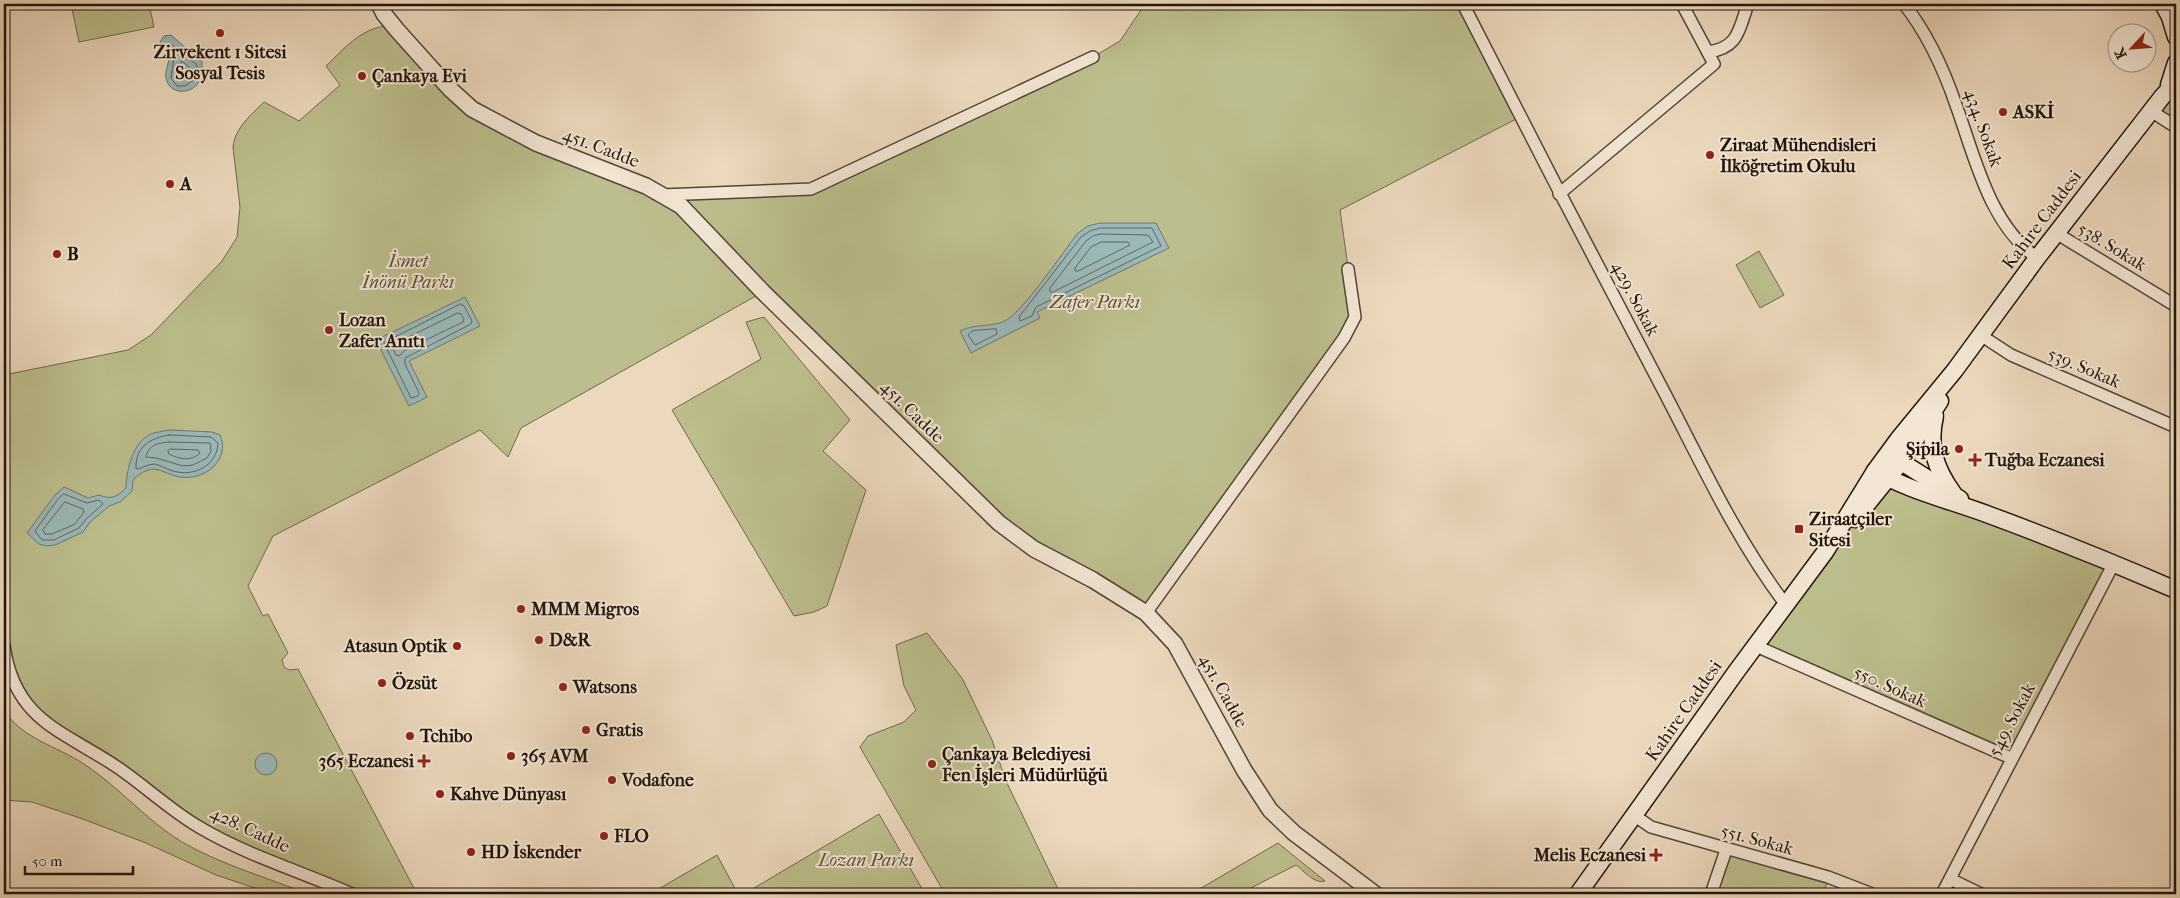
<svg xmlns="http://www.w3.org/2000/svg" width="2180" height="898" viewBox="0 0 2180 898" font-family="'IM FELL French Canon',serif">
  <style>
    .green { fill: #bdbe8d; stroke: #6e694c }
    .water { fill: #9bb9b9; stroke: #6a7773 }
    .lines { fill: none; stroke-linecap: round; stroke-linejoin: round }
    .shore { stroke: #5e6662; stroke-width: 1 }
    .minor-casing { stroke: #534538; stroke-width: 14 }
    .tertiary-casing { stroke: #534538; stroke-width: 18 }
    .secondary-casing { stroke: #20140b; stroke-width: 19 }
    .minor { stroke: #f3e6d4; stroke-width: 11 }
    .tertiary { stroke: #f3e6d4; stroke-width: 15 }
    .secondary { stroke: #f3e6d4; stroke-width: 16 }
    .poi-dot { fill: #8f2418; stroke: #f3e6d4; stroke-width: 2 }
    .labels { text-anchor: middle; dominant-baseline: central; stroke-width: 4; stroke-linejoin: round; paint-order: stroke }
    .poi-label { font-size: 18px; font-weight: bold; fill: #20140b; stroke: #f3e6d4; text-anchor: start }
    .street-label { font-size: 18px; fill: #20140b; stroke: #f3e6d4 }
    .park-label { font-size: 18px; font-style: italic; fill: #575038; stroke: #f3e6d4 }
  </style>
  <rect width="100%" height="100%" fill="#ecd9bd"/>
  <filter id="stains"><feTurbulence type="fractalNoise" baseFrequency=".004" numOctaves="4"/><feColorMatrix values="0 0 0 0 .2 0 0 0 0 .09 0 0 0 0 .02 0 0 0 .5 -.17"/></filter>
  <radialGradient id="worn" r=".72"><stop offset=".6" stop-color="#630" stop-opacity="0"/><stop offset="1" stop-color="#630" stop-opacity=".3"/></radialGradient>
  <g class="green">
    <polygon points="71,4 149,4 154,27 79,42"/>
    <path d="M1145,4h318l57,113 -180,93 15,107 -209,296 -112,-64 -271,-257 -242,136 -13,29 -28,-27 -207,106 -25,50 15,30 5,-2 20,39 -6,7 2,7 5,3 9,-1 119,225h-65l-132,-55 -185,-125 -31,-68v-271l124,-25 23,-15 71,-74 15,-24 3,-30 -7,-60c2,-19 18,-32 31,-45l35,19 41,-36 -14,-19c18,-17 35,-38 61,-40l85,83 190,86 149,-6 282,-132 27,-16z"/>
    <polygon points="2176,84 2176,127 2151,111"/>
    <polygon points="1759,251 1784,295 1760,308 1736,265"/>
    <polygon points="764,317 850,420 823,451 866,490 827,606 814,612 794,616 672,410 761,359 746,322"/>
    <polygon points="1888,479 2114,563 2011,758 1756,646 1825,552"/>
    <polygon points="927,633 962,678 992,740 1006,781 1059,891 1052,894 945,894 860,747 868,736 904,722 916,710 904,686 896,645"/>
    <path d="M4,710c18,29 53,36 80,54 35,23 62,56 98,78 40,23 84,35 126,52h-35l-57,-19 -70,-32 -66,-25 -48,-16 -28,-2z"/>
    <polygon points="879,814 925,894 744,894"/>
    <path d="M1278,843l47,38c-11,3 -21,-10 -29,-16l-57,29h-48z"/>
    <polygon points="1726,850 1828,877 1824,894 1713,894"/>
    <polygon points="717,855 738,894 650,894"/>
  </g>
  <g class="water">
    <path d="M171,35l31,27c0,6 0,15 -3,20 -8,13 -30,13 -33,-4 -1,-7 2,-13 3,-19l-9,-17 4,-6z"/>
    <path d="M1100,223h56l13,25 -132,64 3,6 -69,35 -11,-22c16,-8 29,-3 45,-10 16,-7 59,-70 73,-88l10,-7z"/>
    <polygon points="465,297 480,326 409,361 427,397 409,406 376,340"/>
    <path d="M169,430l43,2 8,3c11,25 -16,46 -40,42 -9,-1 -17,-7 -26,-8 -8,0 -16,6 -21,11l-1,11 -12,11 -11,4 -8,7 -11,9 -7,10 -28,13 -9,1 -7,-2 -12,-11 28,-38 9,-8 24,11 11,-3c12,5 18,2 27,-7 0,-15 6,-42 20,-51 6,-5 15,-5 23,-7z"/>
    <circle cx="266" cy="764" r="11"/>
  </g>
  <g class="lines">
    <g class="shore">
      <polygon points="171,44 197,65 195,79 185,86 177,86 171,78 174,58 170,47"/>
      <polygon points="182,61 190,68 189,76 183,80 177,76"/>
      <polygon points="1101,228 1152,228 1161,246 1036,307 1032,316 1020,321 1019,317 1081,237 1090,231"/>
      <polygon points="1101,234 1148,235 1153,242 1053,292 1050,292 1050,288 1086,241 1093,236"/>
      <polygon points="1102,242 1128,242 1130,245 1078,271 1075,271 1075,268 1091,247"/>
      <polygon points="461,304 464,306 472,321 471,324 405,358 405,364 419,393 418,396 411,398 384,343"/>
      <polygon points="458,313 461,314 464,319 463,322 405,350 399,356 396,355 392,347 393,345"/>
      <polygon points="996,329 997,334 975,345 968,335 972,331"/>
      <path d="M169,435l42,2 7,6c-1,23 -24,34 -45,28 -7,-2 -12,-6 -19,-7 -7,0 -12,5 -18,5 -1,-22 14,-31 33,-34z"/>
      <path d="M169,442l41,1 1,8 -4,7 -14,7 -10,1 -27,-8 -10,-1c2,-12 12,-14 23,-15z"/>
      <path d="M170,449l28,1 2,3c-9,9 -21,6 -31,1l-1,-3z"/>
      <polygon points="64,494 87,503 99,500 103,504 86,519 79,528 54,540 42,540 35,531 58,499"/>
      <polygon points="65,502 83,509 84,512 75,524 52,534 45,534 43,530"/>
    </g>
    <g class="minor-casing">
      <g id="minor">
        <path d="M1463,4c65,128 131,255 198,382 39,74 74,152 125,219"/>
        <path d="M1904,4c23,29 40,66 52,101 19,52 33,119 81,153"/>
        <path d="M1708,52c31,-4 31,-23 40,-48"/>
        <polyline points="2151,111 2176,127"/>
        <polyline points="1559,194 1714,64 1682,4"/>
        <polyline points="662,195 811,189 1093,57"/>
        <polyline points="2056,233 2176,306"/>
        <polyline points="1982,336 2011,355 2176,427"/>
        <polyline points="1146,613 1344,338 1355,317 1348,269"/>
        <path d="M4,646c11,75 58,84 113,121 28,19 53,43 82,60 47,28 103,45 153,67"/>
        <polyline points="1756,646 2011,758"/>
        <polyline points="1635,816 1651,827 1828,877 1872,894"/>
        <polyline points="1950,879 1981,894"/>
        <polyline points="1711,894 1726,850"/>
        <polyline points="1942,894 2114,563"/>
      </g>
    </g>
    <g class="tertiary-casing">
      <polyline id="tertiary" points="379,4 384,14 397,30 450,89 472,109 536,143 646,186 681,206 763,292 999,523 1034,549 1093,580 1146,613 1175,644 1244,770 1270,810 1294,833 1375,894"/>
    </g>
    <g class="secondary-casing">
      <g id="secondary">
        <polyline points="2163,4 2170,17 2176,37"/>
        <polyline points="2169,85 2176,63"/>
        <path d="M1935,416c-7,30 0,52 18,77"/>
        <polyline points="1892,456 1960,499"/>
        <path d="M1875,471c37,21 78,30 117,45 62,23 124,48 184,74"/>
        <polyline points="1855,519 1901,462 1940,401"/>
        <polyline points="1578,894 1736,672 1825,552 1875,471 1900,437 1955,370 2037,258 2162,97 2176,82"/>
      </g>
    </g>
    <use href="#minor" class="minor"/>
    <use href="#tertiary" class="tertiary"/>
    <use href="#secondary" class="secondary"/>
  </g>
  <g class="poi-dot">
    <circle cx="220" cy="33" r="5"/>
    <circle cx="362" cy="76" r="5"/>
    <circle cx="2003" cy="112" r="5"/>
    <circle cx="1710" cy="155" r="5"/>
    <circle cx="170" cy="184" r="5"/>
    <circle cx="57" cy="254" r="5"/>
    <circle cx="329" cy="330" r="5"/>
    <circle cx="1959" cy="449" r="5"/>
    <path d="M1972.5 452.5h5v5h5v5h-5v5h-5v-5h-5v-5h5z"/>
    <rect x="1794" y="524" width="10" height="10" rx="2.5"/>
    <circle cx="521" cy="609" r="5"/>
    <circle cx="539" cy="640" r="5"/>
    <circle cx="457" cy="646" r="5"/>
    <circle cx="382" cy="683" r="5"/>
    <circle cx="563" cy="687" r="5"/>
    <circle cx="586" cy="730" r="5"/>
    <circle cx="410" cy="736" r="5"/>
    <circle cx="511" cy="756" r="5"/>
    <path d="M421.5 753.5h5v5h5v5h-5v5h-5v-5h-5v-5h5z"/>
    <circle cx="932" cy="764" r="5"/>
    <circle cx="612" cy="780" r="5"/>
    <circle cx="440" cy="794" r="5"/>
    <circle cx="604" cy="836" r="5"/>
    <circle cx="471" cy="852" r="5"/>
    <path d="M1653.5 847.5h5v5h5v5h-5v5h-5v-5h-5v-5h5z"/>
  </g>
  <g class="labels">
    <g class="poi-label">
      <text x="220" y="52" text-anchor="middle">Zirvekent 1 Sitesi<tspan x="220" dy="21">Sosyal Tesis</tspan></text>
      <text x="372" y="76">Çankaya Evi</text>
      <text x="2013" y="112">ASKİ</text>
      <text x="1720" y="145">Ziraat Mühendisleri<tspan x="1720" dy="21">İlköğretim Okulu</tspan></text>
      <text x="180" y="184">A</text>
      <text x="67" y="254">B</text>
      <text x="339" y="320">Lozan<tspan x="339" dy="21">Zafer Anıtı</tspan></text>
      <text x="1949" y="449" text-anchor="end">Şipila</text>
      <text x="1985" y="460">Tuğba Eczanesi</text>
      <text x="1809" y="519">Ziraatçiler<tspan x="1809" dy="21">Sitesi</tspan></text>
      <text x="531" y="609">MMM Migros</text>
      <text x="549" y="640">D&amp;R</text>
      <text x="447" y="646" text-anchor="end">Atasun Optik</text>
      <text x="392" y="683">Özsüt</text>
      <text x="573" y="687">Watsons</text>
      <text x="596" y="730">Gratis</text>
      <text x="420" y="736">Tchibo</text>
      <text x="942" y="754">Çankaya Belediyesi<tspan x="942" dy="21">Fen İşleri Müdürlüğü</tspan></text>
      <text x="521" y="756">365 AVM</text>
      <text x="414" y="761" text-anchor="end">365 Eczanesi</text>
      <text x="622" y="780">Vodafone</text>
      <text x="450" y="794">Kahve Dünyası</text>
      <text x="614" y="836">FLO</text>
      <text x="481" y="852">HD İskender</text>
      <text x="1646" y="855" text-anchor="end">Melis Eczanesi</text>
    </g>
    <g class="street-label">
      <text transform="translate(1983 128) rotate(70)">434. Sokak</text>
      <text transform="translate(601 148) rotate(21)">451. Cadde</text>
      <text transform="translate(2042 220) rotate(-53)">Kahire Caddesi</text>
      <text transform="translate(2112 247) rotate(31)">538. Sokak</text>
      <text transform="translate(1635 299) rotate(62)">429. Sokak</text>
      <text transform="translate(2084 368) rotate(23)">539. Sokak</text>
      <text transform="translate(912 412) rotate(44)">451. Cadde</text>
      <text transform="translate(1890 687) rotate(24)">550. Sokak</text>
      <text transform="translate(1223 691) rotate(61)">451. Cadde</text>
      <text transform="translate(1684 711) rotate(-55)">Kahire Caddesi</text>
      <text transform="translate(2012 720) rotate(-62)">549. Sokak</text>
      <text transform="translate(250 830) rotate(25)">428. Cadde</text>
      <text transform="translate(1757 840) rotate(15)">551. Sokak</text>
    </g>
    <g class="park-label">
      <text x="408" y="261">İsmet<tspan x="408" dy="21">İnönü Parkı</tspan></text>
      <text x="1095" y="302">Zafer Parkı</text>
      <text x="866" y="860">Lozan Parkı</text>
    </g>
  </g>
  <rect width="2180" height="898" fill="none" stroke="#ecd9bd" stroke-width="20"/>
  <rect x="5" y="5" width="2170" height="888" fill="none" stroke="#20140b" stroke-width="2.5"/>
  <rect x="10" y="10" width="2160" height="878" fill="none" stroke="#20140b"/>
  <g transform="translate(2132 48) rotate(244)"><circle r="24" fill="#f3e6d4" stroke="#9f9284"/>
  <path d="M0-4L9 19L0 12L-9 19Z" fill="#8f2418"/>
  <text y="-8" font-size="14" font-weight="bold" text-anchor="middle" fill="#20140b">K</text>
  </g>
  <path d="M25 866v8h108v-8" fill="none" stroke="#20140b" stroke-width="2.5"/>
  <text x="32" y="866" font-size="15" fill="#20140b" stroke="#f3e6d4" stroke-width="4" paint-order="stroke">50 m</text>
  <rect width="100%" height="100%" filter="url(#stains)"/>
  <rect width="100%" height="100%" fill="url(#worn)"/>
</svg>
